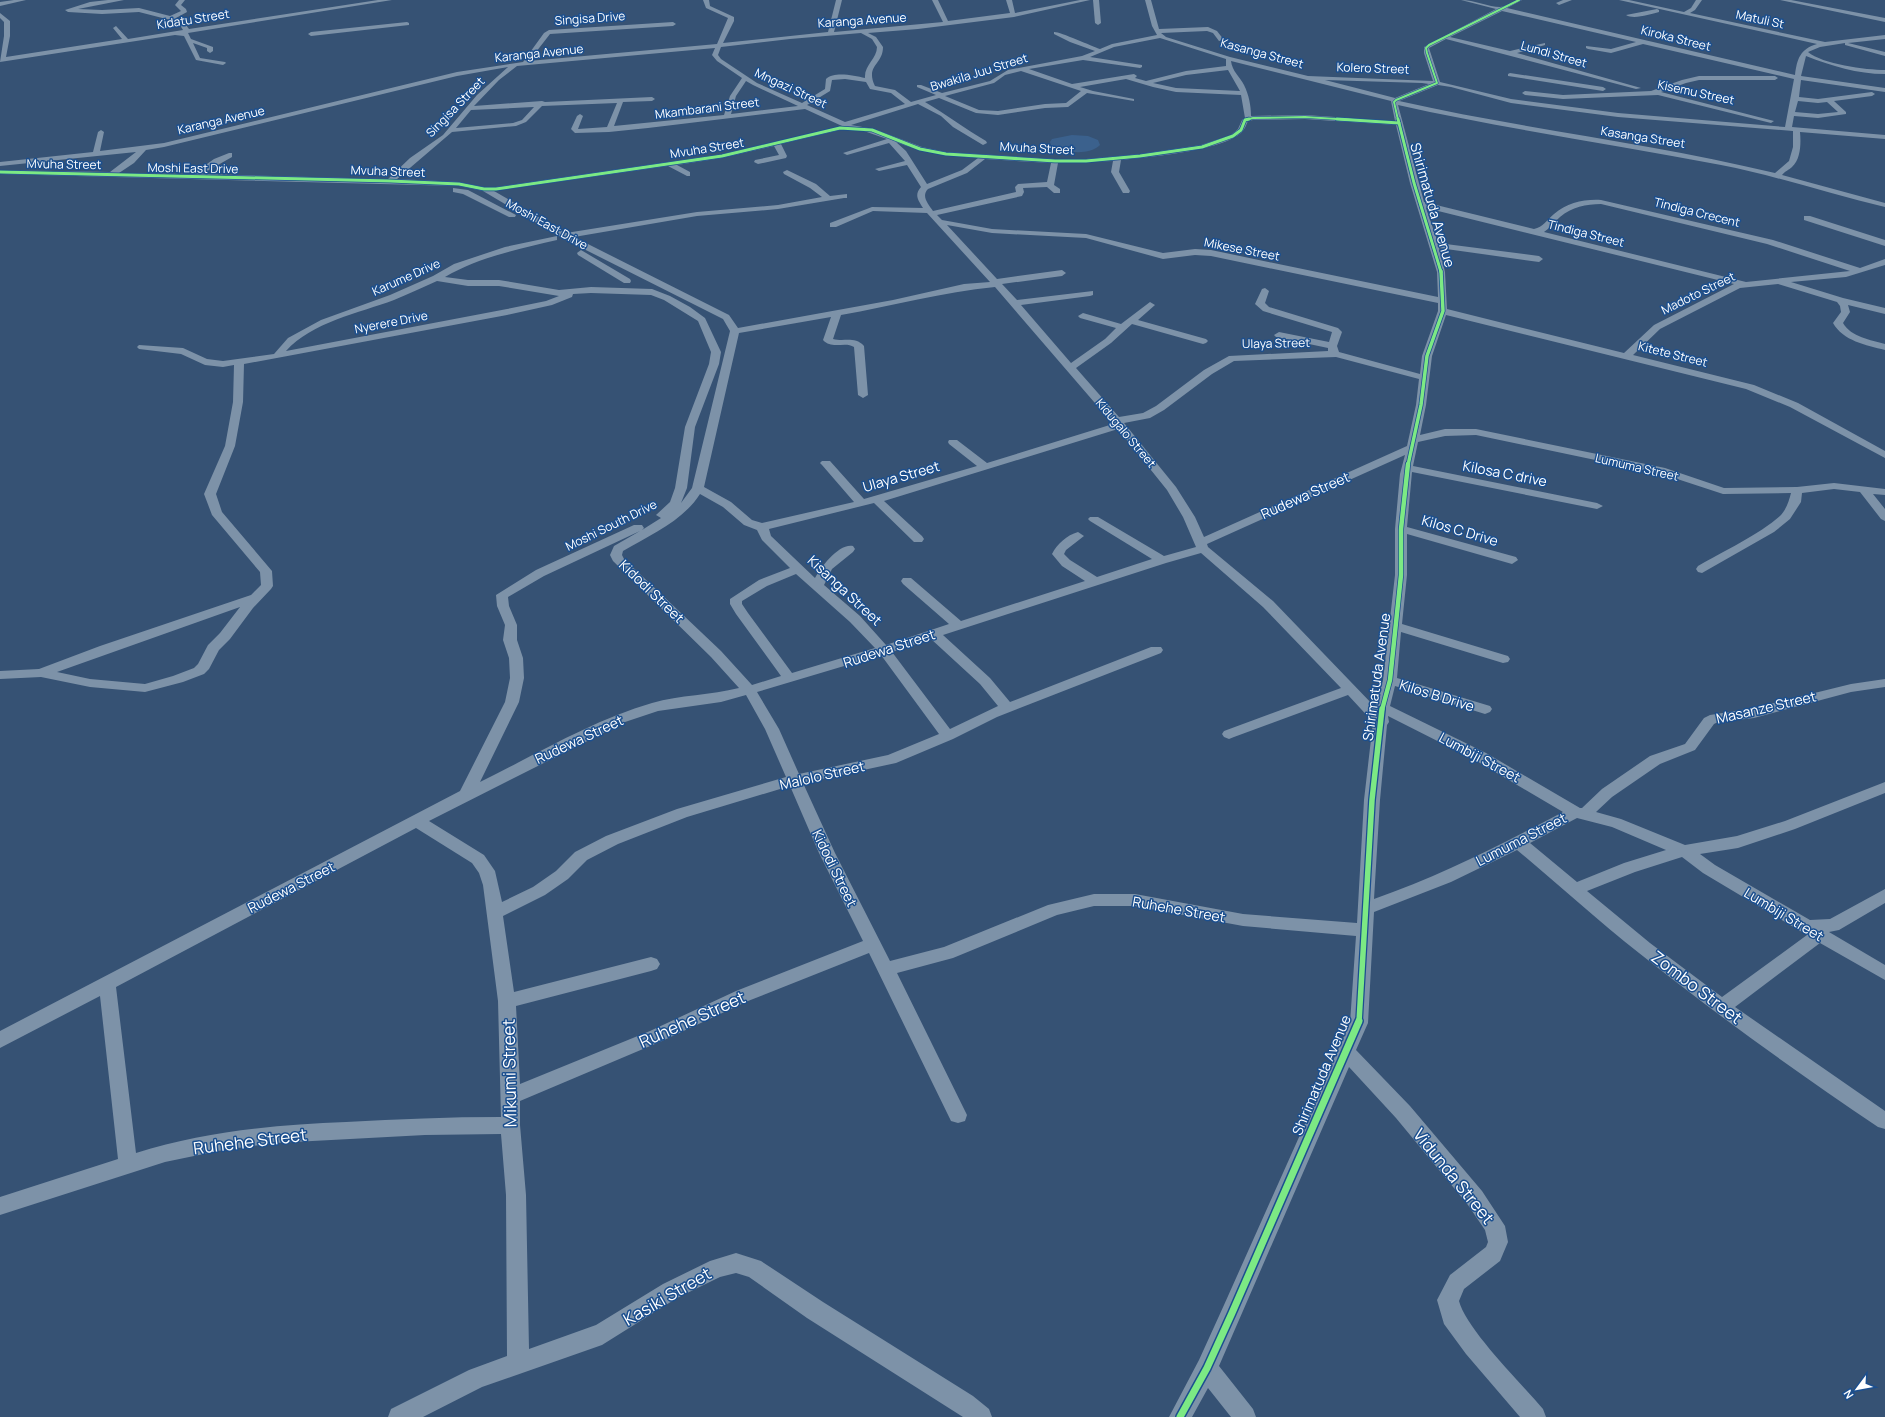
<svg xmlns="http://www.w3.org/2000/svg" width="1885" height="1417" viewBox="0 0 1885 1417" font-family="Manrope,sans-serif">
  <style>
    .water { fill: #3b618d }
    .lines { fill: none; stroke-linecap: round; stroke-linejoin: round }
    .minor { fill: #7d92a8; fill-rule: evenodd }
    .cycleway-far5-casing { stroke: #1b4f8f; stroke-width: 3 }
    .cycleway-far4-casing { stroke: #1b4f8f; stroke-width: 4.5 }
    .cycleway-far3-casing { stroke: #1b4f8f; stroke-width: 5 }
    .cycleway-far2-casing { stroke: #1b4f8f; stroke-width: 6 }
    .cycleway-far1-casing { stroke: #1b4f8f; stroke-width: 8 }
    .cycleway-casing { stroke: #1b4f8f; stroke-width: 10 }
    .cycleway-far5 { stroke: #7ce984; stroke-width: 2 }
    .cycleway-far4 { stroke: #7ce984; stroke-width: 3 }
    .cycleway-far3 { stroke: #7ce984; stroke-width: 3.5 }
    .cycleway-far2 { stroke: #7ce984; stroke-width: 4.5 }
    .cycleway-far1 { stroke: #7ce984; stroke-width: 5.5 }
    .cycleway { stroke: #7ce984; stroke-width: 7 }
    .labels { text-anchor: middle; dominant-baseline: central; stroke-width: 3; stroke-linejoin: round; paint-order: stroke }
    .far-street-label { font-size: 12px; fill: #fff; stroke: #1b4f8f }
    .street-label { font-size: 14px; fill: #fff; stroke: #1b4f8f }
    .near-street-label { font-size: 17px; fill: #fff; stroke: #1b4f8f }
  </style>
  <rect width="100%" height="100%" fill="#365274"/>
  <path class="water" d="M1072,135l16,1 10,4 2,5c-11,11 -37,8 -49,0l-1,-3 2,-3z"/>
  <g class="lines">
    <g class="minor">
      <polygon points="14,0 26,0 0,6 0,2"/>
      <polygon points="108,0 124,0 78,9 102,10 139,8 170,16 181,11 175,5 179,0 185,0 181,5 186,9 187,12 176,18 182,20 189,29 378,0 392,0 188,33 191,39 213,47 213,51 210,53 207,51 207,48 193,43 200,58 225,62 226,63 223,65 196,60 184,36 175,35 0,62 4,36 4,22 0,18 0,13 10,21 10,36 6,57 122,39 113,28 116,26 128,39 183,30 178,22 139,12 102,14 68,12 65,10 90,2"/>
      <path d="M703,0h6l1,6 24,11v4l-11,22 105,-11 8,-32h6l-8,32 109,-10 -11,-22h6l10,21 62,-8 -4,-13h6l3,13 65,-13h10l-76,17 -96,12 -50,4 8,4 7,10c0,18 -18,18 -8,39l20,4 16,12 25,-7 -19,-8v-2h4l21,8 48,-12 18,-11 74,-14 13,-5 -25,-9 -16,-8v-2c4,-1 38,14 46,17l12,-5 45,-9 -5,-9 -7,-26h6l8,29 49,-2 9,4 7,9 -5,1 -6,-8 -6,-2 -46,2 5,4 64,20 78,19 125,5 -9,-28v-6l72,-38 -35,-9c13,0 28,7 39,7 8,-1 13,-7 22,-7l-15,8 288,67c2,-16 5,-26 22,-31l-198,-44h10l55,12 7,-4 5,-8h6l-7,10 -5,3 135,29 60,-7v4l-37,4 37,9v4l-40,-11v-2l-25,4 -12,5c14,12 58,18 77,18v4c-28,0 -53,-8 -79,-18l-5,20 84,12v4l-84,-12 -2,17 19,2 54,-7 3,2 -3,2 -38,5 12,11v2l-28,4 -24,-2 -2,11 93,8v4l-85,-7c1,11 1,27 -8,35 -3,3 -7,4 -10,8l103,28v4c-55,-13 -108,-31 -164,-42 -107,-21 -216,-36 -323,-60l26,97 110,27c9,-2 13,-9 20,-15 13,-11 30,-15 47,-14l172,40 87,28 25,-9v6l-39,12 -55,5 52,16 42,10v6l-37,-9 2,7 -7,11c8,14 28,17 42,21v6c-19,-5 -42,-9 -52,-27l8,-11 -1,-6 -3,-4 -59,-18 -38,4 -80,41 -27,26 121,30 44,18 87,48v7l-95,-51 -44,-18 -300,-74 -14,41 -6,49 -6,30 25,-6h31l189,39 59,20 73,-1 37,-4 51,6v6l-12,-1 12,15v12l-4,-2 -21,-27 -26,-3 -32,4 -1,9 -11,17 -16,13 -72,41 -4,-1 -2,-3 2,-3c24,-14 62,-32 82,-50 6,-6 9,-15 11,-23l-68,1 -61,-20 -186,-39 -31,1 -27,6 -5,24 184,37 6,3 -6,3 -185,-37 -5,55 109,30 2,3 -6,4 -105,-30v41l-5,49 106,32 2,3 -2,3 -5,1 -102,-31 -4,46 93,28 2,3 -2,3 -5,2 -90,-28 -5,20 96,47 94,55h2l20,-19 48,-33 35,-12 19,-26 6,-3 44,-7 97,-24 34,-5v8l-34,5 -97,26 -36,4 -4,2 -19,26 -35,14 -48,33 -16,15 25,7 64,26 52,-9 48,-15 100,-39v11l-90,36 -57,19 -38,6 15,11 95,55 20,-1 55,-30v14l-46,27 -10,2 56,33v15l-65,-37 -85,64 150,104v18l-7,-2c-82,-55 -162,-113 -239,-174 -42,-33 -81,-69 -122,-103l-66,32 -77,30 -6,111 -12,27 54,56 72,85 23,35 3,16 -8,19 -36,28 -5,12c7,28 63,83 84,108l3,8h-26l-54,-63 -22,-30 -7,-24 13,-25 36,-28 2,-5 -3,-12 -17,-25 -72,-87 -47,-51 -130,299 34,43 3,8h-25l-23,-29 -16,29h-23l30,-57 25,-55 126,-282 6,-87 -113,-10 -108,-20h-41l-37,9 -104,43 -56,15 70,142 -2,6 -7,2 -7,-2 -82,-168 -121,48 -86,40 -142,60v24l6,70 3,154 67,-24 67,-41 47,-23 26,-8 25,8 62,41 150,94 16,13 3,8h-29l-156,-99 -58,-41 -13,-4 -16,4 -43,21 -75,47 -120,42 -59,30h-35l3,-8 78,-39 38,-14 -1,-161 -5,-61 -76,1 -150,8 -52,7 -58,12 -165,53v-18l118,-38 -18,-163 -100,52v-17l460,-240 45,-89 5,-24 -1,-20 -6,-18 2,-15 -8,-19 -1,-11 40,-25 98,-45h8l2,3 -2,2 19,-12 -5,-3 14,-13 5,-14 10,-61 24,-63 2,-12 -13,-31 -34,-21 -13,-5 -60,-2 -18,1 -1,3 -20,8 -45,10 -263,49 -1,38 -8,44 -19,48 6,18 50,59 1,15 -2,3 -18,19 -23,31 -11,11 -10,19 -5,5 -21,8 -38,10 -55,-5 -49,-10 -41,2v-8l39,-2 61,-23 151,-51 10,-10 -1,-13 -48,-57 -8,-21 21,-48 8,-44 1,-37 -11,2 -18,-2 -24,-11 -42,-5 -2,-2 2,-2 44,3 24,11 16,2 51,-7 14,-16 33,-18 69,-25 43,-19 21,-12 51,-17 52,-11v4c-38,9 -78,17 -112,37l23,3h31l60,10 32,-3 61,2 18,7 20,11 15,11 16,34 -2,12 -24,63 -8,61 -6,15 11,-15 38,-157 -7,-12 -161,-81 -79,-47 -24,-5 -459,-12v-4l110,2 26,-20 -136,14v-4l93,-10 5,-20 3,-2 3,2 -4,19 64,-8 293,-71 66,-10 21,-29 5,-3 124,-8 3,2 -3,2 -123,8 -21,27 188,-17 11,-26 -22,-10zM1502,11l134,31 -25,7 -25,-3v2l2,1 23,4 32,-9 151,35 -9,48 -167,-14 -107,-14 -71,-17 -11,-34 17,-9 190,50 5,-1 -124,-35 28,-8v-2l-35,8 -60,-14zM861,33l11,6 5,8c0,12 -13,18 -12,31 -11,-2 -30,-7 -39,1l-1,10 -23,14 -45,-20 -36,-24 -3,-4 3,-8 69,-8zM1160,38l66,21v7l-40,5 -40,10 -11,-3 2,-2 -3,-2 -62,10 -43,-15 54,-9 57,8 2,-1v-2l-52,-8 24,-10zM715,48l-3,7 5,6 25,17 -12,18 -6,19 -110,11 9,-24 29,-1 3,-2 -3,-2 -107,5 -3,-1 -68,5 25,-26 18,-14zM1231,61l160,40 4,20 -90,-6 -54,1c0,-10 -2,-21 -7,-31 -4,-8 -12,-14 -13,-24zM508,67l-31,28 -34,40 -33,23 -22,21 -186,-5 30,-17v-4h-3l-15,6 -21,15 -74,-1 15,-10 12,-13 18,-3 293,-71zM1228,70l12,21 -64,-3 -23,-5 33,-8zM1021,71l60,20 -15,12 -21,1 -47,7 -19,-1 -34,-14 49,-13 11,-8zM845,79l21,3 4,7 21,4 14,11 -60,18 -38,-17 23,-14 2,-11zM1126,79l27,8 23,5 65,3 4,23 -3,2 -4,9 -7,6 -30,10 -61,9 -54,5h-31l-109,-7 -24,-5 -48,-18 -23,-4 67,-21 23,12 12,11 30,18 4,-2 -1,-2c-21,-12 -40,-27 -61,-39l14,-4 37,15 22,2 47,-7 23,-1 19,-14 47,8v-2l-41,-8 -13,-4zM1325,80l97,3 7,1 -34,14zM746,81l7,4 45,21 -67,8 5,-18zM1438,85l13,2 60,16 107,14 175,14v16l-4,14 -14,12c-124,-30 -252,-44 -376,-72zM1798,101l20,2 9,-1 11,10 -20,2 -23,-2zM617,103l-10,24 -29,2 5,-13 -3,-2 -3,2 -6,13 4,4 34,-1 39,-4 157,-19 37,17 -120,28 -226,33h-12l-25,-5 -62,-3 55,-47 64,-6 10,-4 16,-16zM534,107l-12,13 -9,3 -57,5 15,-18zM1305,119l91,6 14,58 27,89 1,25 -227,-47 -16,-1 -32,4 -77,-19 -94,-5 -50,-9 -5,-5 85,-19 2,-4 -1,-4 24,-1 7,6h6v-4l-6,-4 4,-22 55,-2 -2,11 12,21h6l1,-2 -11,-19 2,-12c28,-3 101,-9 121,-28 3,-3 4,-7 6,-11l5,-1zM840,130h21l26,9 -44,14 4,2 42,-12 16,18 -30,8 4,2 28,-6 14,22c-7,8 -3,13 2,21l-51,-1 -42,16v4h6l37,-16 54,2 63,69 -26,2 -71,16 -155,28 -9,-13 -155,-78 123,-21 81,-7 66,-11h3v-4l-17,2 -14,-12 -29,-14 -4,2 1,2 26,14 12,9 -44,8 -81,7 -131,21 -72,-42 174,-25 19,10h3v-4l-13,-7 45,-7 52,-12 5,9 -24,5 -1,2 4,2 28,-6 1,-2 -6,-12zM896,142c27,11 53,14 82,16l-16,12 -35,14 -21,-33zM985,159l66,4 -4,19 -29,2 -3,3 1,5 -83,19c-5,-7 -12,-15 -5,-22l39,-16zM1601,204l166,40 83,27 -104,11 -202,-50c6,-4 10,-10 16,-15 12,-10 26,-13 41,-13zM1426,208l308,76 -80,41 -30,28 -177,-44 -2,-37 -6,-24 100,14 4,-3 -4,-3 -101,-13zM947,225l45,8 94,5 77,21 32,-4 16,1 227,47v8l-16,45 -2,18 -81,-22 -2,-6 5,-14 -4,-4 -69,-21 -4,-4 4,-12 -4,-3 -3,1 -7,15 8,7 69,21 -3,10 -50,-10 -5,3 2,2 52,11v3l-99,5 -25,14 -48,36 -13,7 -24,4 -43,-49 35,-25 21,-19 71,20 3,-1 2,-2 -2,-2 -68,-19 17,-15 -5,-3 -29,22 -38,-11 -5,3 2,2 36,10 -11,11 -34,24 -50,-58 69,-9 3,-1v-4l-76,9 -15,-16 60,-8 4,-3 -4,-3 -65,9zM437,281l31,5h31l60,10 -13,5 -39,8 -221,42c26,-29 73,-38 108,-51 15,-6 29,-13 43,-19zM995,287l118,137 -126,39 -30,-23h-8l-1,2 1,2 28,22 -113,33 -34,-38h-8l-2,2 2,2 32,37 -92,21 -10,-3 -21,-18 -27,-15 35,-154 92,-16 -8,23c9,10 22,1 31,7l4,48 5,3 5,-3 -4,-49c-9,-10 -20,-4 -31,-7l8,-24c51,-9 102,-23 154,-28zM1336,357l83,22 -3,26 -9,41 -203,91 -9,-20 -19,-30 -52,-64 26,-5 14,-8 48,-36 22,-13zM1118,429l49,61 16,27 13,30 -32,9 -66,-39h-8l-2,2 2,2 62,38 -55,18 -27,-17 -6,-6 2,-4 18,-14 -6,-4c-11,3 -21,12 -26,22l10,12 23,15 -124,40 -50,-43h-8l-2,3 2,3 46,40 -63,21 -26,-29 -36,-31 8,-16 21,-17 2,-3 -2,-3c-14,-3 -32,21 -38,32l-44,-42 -2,-7 105,-26 40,39h8l2,-3 -2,-3 -38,-35zM1405,455l-5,19 -5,55v46l-12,105 -8,27 -102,-106 -65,-54 -1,-3zM700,494l23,13 21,18 13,5 5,10 28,28 -31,12 -29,19v5l6,10 45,62 -29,9 -31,-34 -97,-92 -2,-4 1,-4c27,-16 60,-30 77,-57zM640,531l-26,15 -4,9 3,6 98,96 28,31c-28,7 -59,7 -87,15 -59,17 -117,52 -172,79l39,-80 5,-24 -1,-20 -6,-18v-15l-8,-19 -1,-9 36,-21zM1201,553l62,54 78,81 -117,43 -2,3 2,3 5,2 5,-2 114,-42 25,27 -9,78 -7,123 -114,-9 -108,-20h-41l-46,11 -104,42 -54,14 -55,-108 -32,-70 93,-20 57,-24 44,-22 164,-64 2,-3 -2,-3h-10l-141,55 -20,-24 -47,-43 223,-72zM796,574l54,48 25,26 -83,25 -44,-60 -6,-9v-3l25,-15zM240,607l-20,26 -12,12 -10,19 -4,4 -21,8 -28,8 -55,-5 -33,-7zM931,639l49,45 18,22 -48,23 -58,-77zM881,655l58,79 -51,21 -89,19 -20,-45 -22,-37zM746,695l19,34 21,48 -109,32 -71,27 -31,16 -19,19 -23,16 -31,15 -7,-31 -11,-16 -55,-34 196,-99 33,-11 63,-9zM1388,716l87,44 88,52c-61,32 -123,64 -189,87l6,-99 7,-75 2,-3zM790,786l29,67 44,88 -127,50 -86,40 -130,53 -4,-78 135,-35 6,-2 3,-5 -3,-5 -6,-2 -137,35 -11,-76 42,-21 23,-16 19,-19 31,-16 69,-27zM1577,818l35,9 54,23 -42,13 -47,19 -47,-39zM416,828l56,35 7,10 4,12 15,116 3,116c-52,0 -103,2 -155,5 -71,3 -141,9 -210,31l-20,-166zM1682,857l21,16 104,62 -85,62 -72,-54 -63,-52 48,-19z"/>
      <polygon points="1093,0 1099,0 1101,23 1098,25 1095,23"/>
      <polygon points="1563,0 1572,0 1559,5 1556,3"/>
      <polygon points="1780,0 1791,0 1885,18 1885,22"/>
      <path d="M1657,9l2,1v2c-9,2 -25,8 -33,3z"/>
      <polygon points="407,22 409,23 409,25 311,36 308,34 311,32"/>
      <polygon points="1510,73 1603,87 1606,89 1603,91 1508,76 1508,74"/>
      <polygon points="1699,76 1775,76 1778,78 1775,80 1699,80 1686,83 1661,92 1774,121 1771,123 1658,95 1563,99 1525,95 1522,93 1525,91 1563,95 1651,91 1682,80"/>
      <polygon points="453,188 468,190 516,215 515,217 509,217 463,194 453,192"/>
      <polygon points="1804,216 1810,216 1885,240 1885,246 1804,220"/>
      <polygon points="581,250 630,279 631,281 630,283 624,283 578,255 577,253"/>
    </g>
    <g class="cycleway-far5-casing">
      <g id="cycleway-far5">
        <polyline points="1245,120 1253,118 1305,117 1353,120"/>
        <polyline points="1398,120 1394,102 1396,100 1437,83 1427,53 1426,48 1429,45 1519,0"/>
      </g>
    </g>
    <g class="cycleway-far4-casing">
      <g id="cycleway-far4">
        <polyline points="1337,119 1399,123"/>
        <polyline points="1398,119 1414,183 1441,272"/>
        <polyline points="0,172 390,181 459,184 484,189 496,189 722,156 840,128 872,130 920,149 946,154 1055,161 1086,161 1140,156 1202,147 1233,136 1241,130 1245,120 1249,119"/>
      </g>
    </g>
    <g class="cycleway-far3-casing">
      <polyline id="cycleway-far3" points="1408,465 1421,405 1427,356 1443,311 1441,271"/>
    </g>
    <g class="cycleway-far2-casing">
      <polyline id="cycleway-far2" points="1382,710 1390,680 1401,575 1401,529 1408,464"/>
    </g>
    <g class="cycleway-far1-casing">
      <polyline id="cycleway-far1" points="1359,1022 1372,800 1382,709"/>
    </g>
    <g class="cycleway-casing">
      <polyline id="cycleway" points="1180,1417 1207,1368 1232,1313 1359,1021"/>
    </g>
    <use href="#cycleway-far5" class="cycleway-far5"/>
    <use href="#cycleway-far4" class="cycleway-far4"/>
    <use href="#cycleway-far3" class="cycleway-far3"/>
    <use href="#cycleway-far2" class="cycleway-far2"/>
    <use href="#cycleway-far1" class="cycleway-far1"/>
    <use href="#cycleway" class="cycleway"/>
  </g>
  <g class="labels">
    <g class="far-street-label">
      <text transform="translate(590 18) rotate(-4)">Singisa Drive</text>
      <text transform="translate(193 19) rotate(-9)">Kidatu Street</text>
      <text transform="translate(1760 19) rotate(12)">Matuli St</text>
      <text transform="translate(862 20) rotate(-4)">Karanga Avenue</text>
      <text transform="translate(1676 38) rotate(14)">Kiroka Street</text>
      <text transform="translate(539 53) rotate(-6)">Karanga Avenue</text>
      <text transform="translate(1262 53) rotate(15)">Kasanga Street</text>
      <text transform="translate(1554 54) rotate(16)">Lundi Street</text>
      <text transform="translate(1373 68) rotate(2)">Kolero Street</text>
      <text transform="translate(979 72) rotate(-17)">Bwakila Juu Street</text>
      <text transform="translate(791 88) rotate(25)">Mngazi Street</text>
      <text transform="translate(1696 92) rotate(12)">Kisemu Street</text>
      <text transform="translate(455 107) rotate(-46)">Singisa Street</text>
      <text transform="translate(707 108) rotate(-7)">Mkambarani Street</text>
      <text transform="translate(221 120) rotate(-13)">Karanga Avenue</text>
      <text transform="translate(1643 137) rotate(9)">Kasanga Street</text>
      <text transform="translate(707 148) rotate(-9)">Mvuha Street</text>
      <text transform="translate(1037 148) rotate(3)">Mvuha Street</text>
      <text transform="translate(64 164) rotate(1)">Mvuha Street</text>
      <text transform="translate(193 168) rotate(1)">Moshi East Drive</text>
      <text transform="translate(388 171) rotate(2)">Mvuha Street</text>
      <text transform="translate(1697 212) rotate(14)">Tindiga Crecent</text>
      <text transform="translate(547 224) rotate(29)">Moshi East Drive</text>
      <text transform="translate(1586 233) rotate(14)">Tindiga Street</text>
      <text transform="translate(1242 249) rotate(11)">Mikese Street</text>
      <text transform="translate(406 277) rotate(-24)">Karume Drive</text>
      <text transform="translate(1698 293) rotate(-26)">Madoto Street</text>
      <text transform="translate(391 322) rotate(-11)">Nyerere Drive</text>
      <text transform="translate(1276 343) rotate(-1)">Ulaya Street</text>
      <text transform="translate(1673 354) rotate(14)">Kitete Street</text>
      <text transform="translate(1126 433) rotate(50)">Kidugalo Street</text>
      <text transform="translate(1637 467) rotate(13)">Lumuma Street</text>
      <text transform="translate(611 525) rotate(-26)">Moshi South Drive</text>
    </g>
    <g class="street-label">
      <text transform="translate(1433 205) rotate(74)">Shirimatuda Avenue</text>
      <text transform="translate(1505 473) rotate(11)">Kilosa C drive</text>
      <text transform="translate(901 476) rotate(-16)">Ulaya Street</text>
      <text transform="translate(1305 495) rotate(-24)">Rudewa Street</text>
      <text transform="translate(1460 530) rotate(16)">Kilos C Drive</text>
      <text transform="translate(845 590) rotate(43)">Kisanga Street</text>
      <text transform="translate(652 591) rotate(44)">Kidodi Street</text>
      <text transform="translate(889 648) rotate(-18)">Rudewa Street</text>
      <text transform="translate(1376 677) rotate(-82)">Shirimatuda Avenue</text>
      <text transform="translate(1437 695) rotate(17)">Kilos B Drive</text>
      <text transform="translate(1766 707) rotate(-13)">Masanze Street</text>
      <text transform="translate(579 739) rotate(-25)">Rudewa Street</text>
      <text transform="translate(1480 757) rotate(28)">Lumbiji Street</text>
      <text transform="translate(822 775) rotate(-13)">Malolo Street</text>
      <text transform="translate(1521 839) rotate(-27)">Lumuma Street</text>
      <text transform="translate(835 868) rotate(64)">Kidodi Street</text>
      <text transform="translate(291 887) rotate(-27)">Rudewa Street</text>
      <text transform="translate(1179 909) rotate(10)">Ruhehe Street</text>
      <text transform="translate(1784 914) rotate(31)">Lumbiji Street</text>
      <text transform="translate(1321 1075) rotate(-67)">Shirimatuda Avenue</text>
    </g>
    <g class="near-street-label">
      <text transform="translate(1697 987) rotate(37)">Zombo Street</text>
      <text transform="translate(692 1019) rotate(-24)">Ruhehe Street</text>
      <text transform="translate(509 1073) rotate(-91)">Mikumi Street</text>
      <text transform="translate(250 1141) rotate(-7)">Ruhehe Street</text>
      <text transform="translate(1454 1176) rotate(51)">Vidunda Street</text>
      <text transform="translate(667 1296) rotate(-30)">Kasiki Street</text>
    </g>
  </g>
  <g transform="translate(1857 1389) rotate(238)" stroke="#1b4f8f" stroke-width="3" paint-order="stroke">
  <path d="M0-3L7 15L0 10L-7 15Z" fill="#ffffff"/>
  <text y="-6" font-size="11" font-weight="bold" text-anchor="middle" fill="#ffffff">N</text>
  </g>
</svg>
